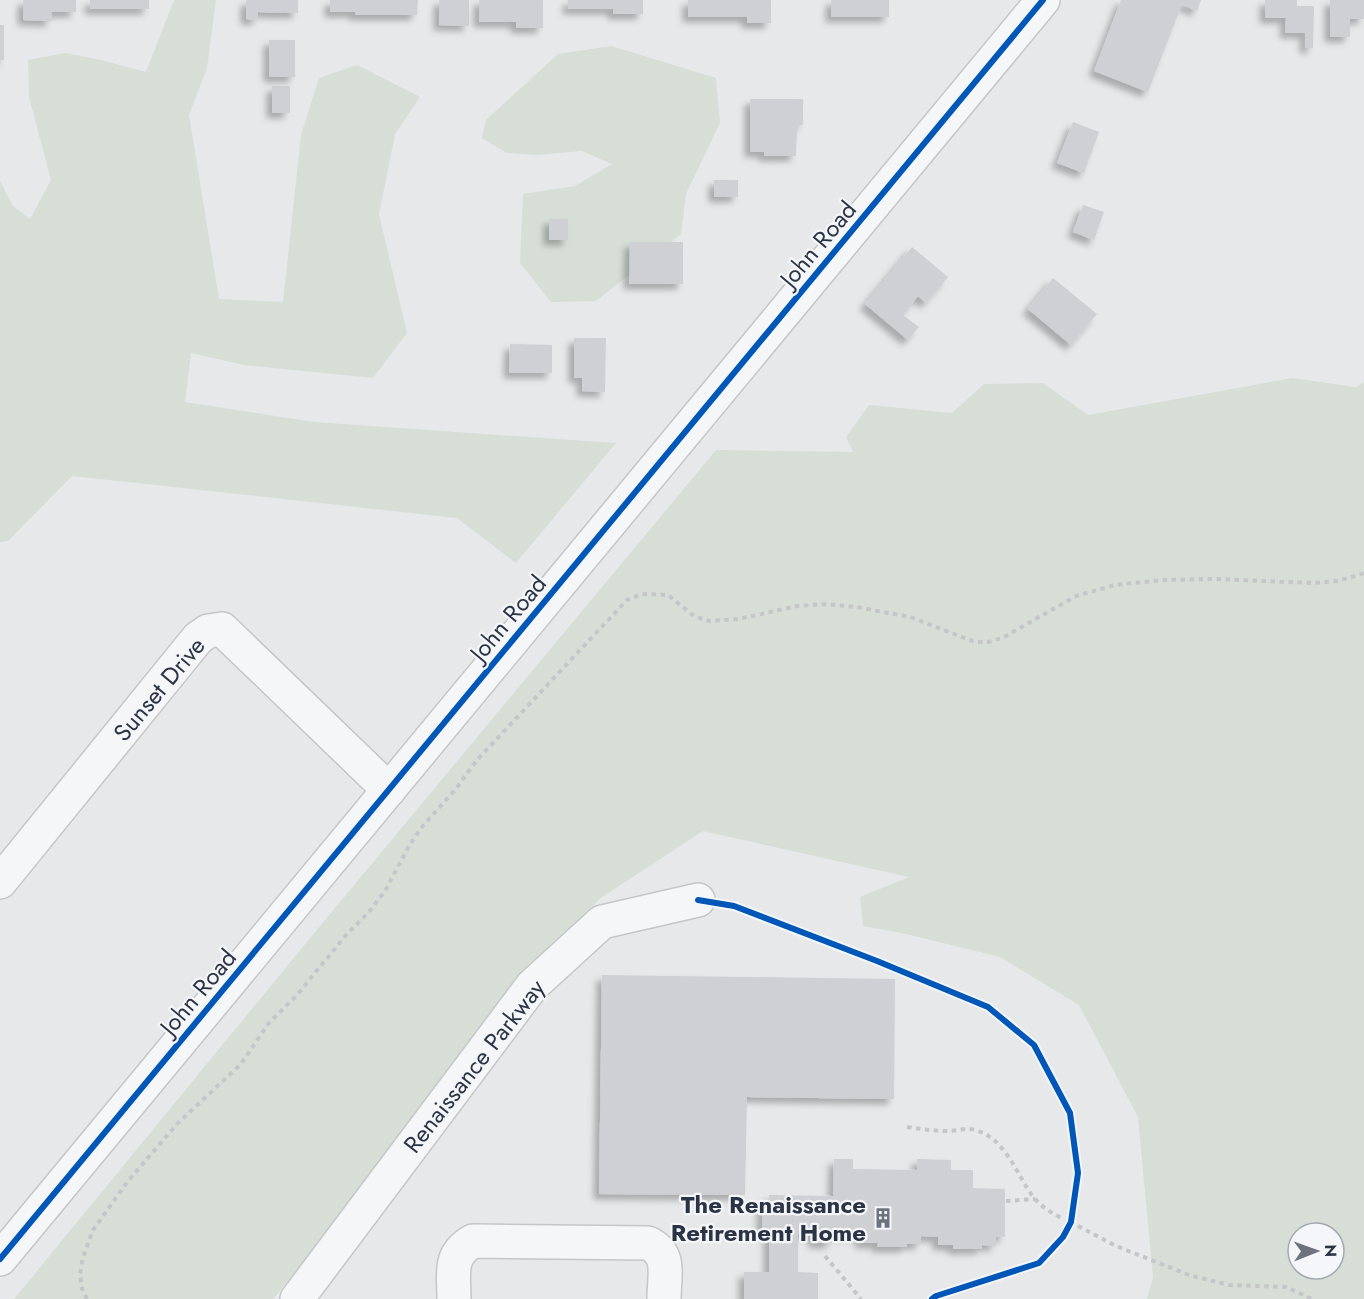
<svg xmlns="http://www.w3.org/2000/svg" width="1364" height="1299" viewBox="0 0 1364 1299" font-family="Jost,sans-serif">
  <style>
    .green { fill: #d6ded6; fill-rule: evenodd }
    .building { fill: #ced0d3; filter: url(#shadow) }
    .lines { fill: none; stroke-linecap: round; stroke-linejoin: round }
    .minor-casing { stroke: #c4c6c8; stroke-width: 36 }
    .path { stroke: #c5c6ca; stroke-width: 4; stroke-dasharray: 4.5 4.5; stroke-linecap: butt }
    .minor { stroke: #f5f6f7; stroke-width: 33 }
    .cycleway-casing { stroke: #f4f6f9; stroke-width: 10 }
    .cycleway { stroke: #0057b8; stroke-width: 6 }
    .labels { text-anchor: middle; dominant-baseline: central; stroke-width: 4.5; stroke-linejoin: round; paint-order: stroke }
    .street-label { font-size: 24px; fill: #2b3445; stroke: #f4f6f9 }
    .poi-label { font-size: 24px; font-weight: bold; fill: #2b3445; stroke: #f4f6f9; text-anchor: end }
  </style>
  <defs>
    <filter id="shadow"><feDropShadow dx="-5.5" dy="5.5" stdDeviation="3" flood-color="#0004"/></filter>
  </defs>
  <rect width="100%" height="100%" fill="#e6e8ea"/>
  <g class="green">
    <polygon points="174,0 216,0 207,68 189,115 219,299 283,302 301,135 319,78 357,65 420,97 395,134 379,214 407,333 373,378 244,365 191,353 185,402 314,422 616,443 516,563 457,518 72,476 8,541 0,542 0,181 13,206 30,219 51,180 29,97 28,60 65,53 101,60 146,72"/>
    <polygon points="611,46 716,78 720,123 686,194 681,234 596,301 551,302 520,263 523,194 575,186 612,164 582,151 537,155 507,153 482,138 486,120 558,54"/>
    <path d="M1292,378l64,9 8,-5v917h-217l6,-22 -15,-160 -59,-112 -79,-48 -98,-24 -39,-7 -3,-29 49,-20 -206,-46 -104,68 -326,400h-259l292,-356 410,-493 137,2 -7,-15 23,-32 83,8 32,-29 59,-1 45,32zM1298,1233h36v36h-36z"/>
  </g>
  <g class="building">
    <polygon points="23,0 76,0 76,12 51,12 52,21 23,20"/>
    <rect x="90" y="0" width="59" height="9"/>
    <polygon points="246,0 298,0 298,13 258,12 258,20 246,19"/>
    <polygon points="330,0 418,0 417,15 355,15 355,12 330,12"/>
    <polygon points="439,0 469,0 469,26 439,25"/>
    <polygon points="479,0 543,0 543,28 516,28 516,22 479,22"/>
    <polygon points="568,0 643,0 643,14 613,14 613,9 568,9"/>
    <polygon points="688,0 771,0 771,23 747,23 747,17 688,17"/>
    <rect x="831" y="0" width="58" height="17"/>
    <polygon points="1121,0 1201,0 1197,11 1182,4 1148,92 1094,71"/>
    <polygon points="1265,0 1297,0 1297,6 1314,6 1313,48 1305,48 1305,33 1285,33 1286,18 1265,18"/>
    <polygon points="1330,0 1364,0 1364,19 1350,19 1350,37 1330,37"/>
    <rect x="0" y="25" width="4" height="35"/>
    <rect x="269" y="40" width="26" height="37"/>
    <rect x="272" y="86" width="18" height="27"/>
    <polygon points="750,99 803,99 803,125 797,125 796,156 764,156 764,152 750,152"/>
    <polygon points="1073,122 1099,132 1084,173 1057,163"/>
    <rect x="714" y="180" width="24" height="17"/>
    <polygon points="1083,205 1104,212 1094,240 1073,232"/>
    <rect x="549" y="219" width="19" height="21"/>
    <polygon points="630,242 683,242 683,284 629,284"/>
    <polygon points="912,247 948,277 926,303 918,296 903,315 919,327 908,340 865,304"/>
    <polygon points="1053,278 1097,314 1071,345 1028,309"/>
    <polygon points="574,338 606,338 605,392 582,391 582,378 574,378"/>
    <polygon points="510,344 552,345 552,373 509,373"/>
    <polygon points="602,975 895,979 894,1099 747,1097 745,1195 599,1194"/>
    <polygon points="834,1159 853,1159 853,1169 917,1170 917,1159 951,1160 951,1170 973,1170 973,1188 1005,1189 1005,1237 996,1237 996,1246 982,1245 982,1249 953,1249 953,1245 938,1245 938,1237 921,1236 921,1244 907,1244 906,1247 877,1247 878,1243 860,1243 861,1235 832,1235 832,1243 814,1243 814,1235 798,1234 798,1272 818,1273 818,1299 744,1299 744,1272 769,1272 769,1232 762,1232 762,1204 770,1204 769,1195 833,1196"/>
  </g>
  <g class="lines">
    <g class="minor-casing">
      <g id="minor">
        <polyline points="0,882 198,638 208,631 222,629 389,790"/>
        <polyline points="0,1259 1043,0"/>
        <polyline points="297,1299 532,986 602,922 698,900"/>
        <path d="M454,1299c0,-25 -6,-44 19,-58l175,2c24,11 16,33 16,56"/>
      </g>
    </g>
    <g class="path">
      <path d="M907,1127c14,2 27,4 41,4 9,0 19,-4 27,-1 31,8 42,46 59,68 8,9 20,17 30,21"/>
      <polyline points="1006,1201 1035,1199"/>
      <polyline points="1078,1226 1116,1246 1189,1275 1229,1285 1286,1287 1312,1299"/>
      <polyline points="825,1256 861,1299"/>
      <polyline points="87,1299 82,1289 80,1274 83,1257 93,1230 128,1181 177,1124 241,1064 268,1024 297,995 346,935 368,913 385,891 409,846 421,828 455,790 477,760 627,600 642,594 668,595 694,616 709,621 739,619 797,606 824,604 857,607 910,617 975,642 989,642 1004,637 1076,596 1115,585 1163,580 1215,579 1313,583 1338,581 1364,573"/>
    </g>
    <use href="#minor" class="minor"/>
    <g class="cycleway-casing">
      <g id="cycleway">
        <polyline points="698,900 734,906 877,961 988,1007 1034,1045 1070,1113 1078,1173 1071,1222 1063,1237 1039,1263 936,1296 932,1299"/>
        <polyline points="0,1259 1043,0"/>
      </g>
    </g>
    <use href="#cycleway" class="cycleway"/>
  </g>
  <defs>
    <g id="building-bare" transform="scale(1.62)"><path d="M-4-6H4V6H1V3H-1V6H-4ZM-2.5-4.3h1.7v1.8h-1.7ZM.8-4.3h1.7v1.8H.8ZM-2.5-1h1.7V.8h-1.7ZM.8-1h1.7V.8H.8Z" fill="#6c737f" stroke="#f4f6f9" stroke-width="2.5" paint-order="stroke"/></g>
  </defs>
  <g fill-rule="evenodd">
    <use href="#building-bare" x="883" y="1218"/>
  </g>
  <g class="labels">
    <g class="street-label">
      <text transform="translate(818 244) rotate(-50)">John Road</text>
      <text transform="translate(508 618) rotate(-50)">John Road</text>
      <text transform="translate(159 689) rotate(-50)">Sunset Drive</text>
      <text transform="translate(198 992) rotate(-50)">John Road</text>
      <text transform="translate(474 1066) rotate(-52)">Renaissance Parkway</text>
    </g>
    <g class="poi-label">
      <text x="866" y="1204">The Renaissance<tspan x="866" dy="28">Retirement Home</tspan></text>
    </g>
  </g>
  <g transform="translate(1316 1251) rotate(89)"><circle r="28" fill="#f4f6f9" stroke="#a4a8b1" stroke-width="1.5"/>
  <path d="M0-4.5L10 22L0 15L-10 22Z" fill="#6c737f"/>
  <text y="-9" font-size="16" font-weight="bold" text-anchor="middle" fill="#2b3445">N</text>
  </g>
</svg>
